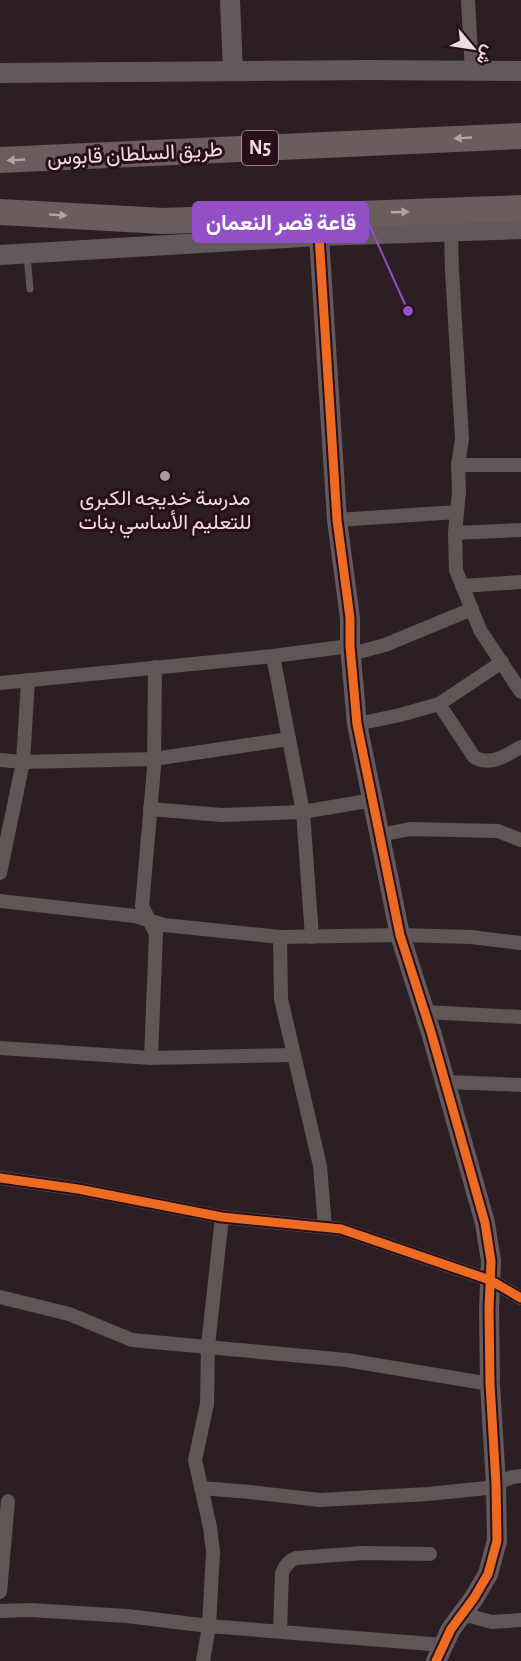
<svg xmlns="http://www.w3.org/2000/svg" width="521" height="1661" viewBox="0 0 521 1661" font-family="'Alegreya Sans',Vazirmatn,sans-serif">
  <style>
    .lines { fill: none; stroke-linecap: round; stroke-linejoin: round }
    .lane { stroke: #5f5656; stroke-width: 7 }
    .street { stroke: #5f5656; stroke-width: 14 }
    .secondary { stroke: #63595a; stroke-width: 20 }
    .highway { stroke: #695d5e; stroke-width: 26 }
    .cycleway-casing { stroke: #280f19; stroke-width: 13 }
    .cycleway { stroke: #ed6a23; stroke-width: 9 }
    .oneway { fill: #b2a3a6 }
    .poi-dot { fill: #aa9a9f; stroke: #280f19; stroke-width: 2 }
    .labels { text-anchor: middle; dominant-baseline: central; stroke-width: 6; stroke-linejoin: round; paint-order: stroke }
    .shield { fill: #280f19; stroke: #b39ea5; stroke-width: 1.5 }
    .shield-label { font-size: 20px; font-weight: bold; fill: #eedce1 }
    .street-label { font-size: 21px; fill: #eedce1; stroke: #280f19 }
    .poi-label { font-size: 21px; fill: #eedce1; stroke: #280f19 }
    .leader { fill: none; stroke: #924fc6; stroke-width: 2 }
    .callout-dot { fill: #924fc6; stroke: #280f19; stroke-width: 2 }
    .callout { fill: #924fc6; stroke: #924fc6; stroke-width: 2 }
    .callout-label { font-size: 22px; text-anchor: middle; font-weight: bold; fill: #fff }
  </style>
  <rect width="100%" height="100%" fill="#2c1f24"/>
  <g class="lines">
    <polyline class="lane" points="27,256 30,289"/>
    <g class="street">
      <polyline points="468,0 472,71"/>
      <polyline points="451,232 452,271 462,439 458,465 459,492 455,533 456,570 480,630 521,692"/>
      <polyline points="458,465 521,465"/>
      <polyline points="337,520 457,512"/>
      <polyline points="455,533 521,530"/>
      <polyline points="462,586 521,582"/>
      <polyline points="351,654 385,645 472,609"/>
      <polyline points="273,656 303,812 312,937"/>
      <polyline points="0,683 273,656 350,646"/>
      <path d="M439,704l35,53c17,10 32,-2 47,-10"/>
      <polyline points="357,724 400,715 439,704 502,662"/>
      <polyline points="0,760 23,762 154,759 289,739"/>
      <polyline points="150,809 222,815 303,812 373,800"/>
      <polyline points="380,835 410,829 498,831 521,840"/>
      <polyline points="0,873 23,762 28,680"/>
      <polyline points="0,901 135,916 164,925 280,937 400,935 471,937 521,943"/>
      <polyline points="280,937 281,999 320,1166 325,1227"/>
      <polyline points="425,1012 521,1017"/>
      <polyline points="0,1048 151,1058 293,1055"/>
      <polyline points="151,1058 156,934 142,906 154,768 155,667"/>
      <polyline points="446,1082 521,1085"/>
      <polyline points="0,1178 78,1189 222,1217 341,1229 490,1280 521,1298"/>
      <polyline points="0,1297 69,1314 132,1340 346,1360 490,1384"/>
      <polyline points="201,1488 250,1492 320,1500 428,1494 487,1488 512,1477 521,1476"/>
      <polyline points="0,1592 8,1501"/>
      <polyline points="0,1611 30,1610 127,1616 209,1626 443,1645"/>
      <polyline points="462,1614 492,1622 521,1620"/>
      <path d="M280,1631l2,-58c3,-8 7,-12 14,-15l67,-5 67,1"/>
      <polyline points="203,1661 209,1626 213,1552 210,1527 195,1460 207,1404 208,1346 222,1217"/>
    </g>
    <g class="secondary">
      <polyline points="230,0 233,71"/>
      <polyline points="0,73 367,70 521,71"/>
      <polyline points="319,236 337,520 350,618 350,646 357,724 400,935 431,1032 485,1223 491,1261 489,1309 490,1384 496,1484 497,1541 488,1574 474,1598 451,1629 436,1661"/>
      <polyline points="0,255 319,236 521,229"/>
    </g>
    <g class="highway">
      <polyline points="0,160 521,136"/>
      <polyline points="0,212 163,221 521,208"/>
    </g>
    <g class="cycleway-casing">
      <g id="cycleway">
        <polyline points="319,236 337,520 350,618 350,646 357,724 400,935 431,1032 485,1223 491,1261 489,1309 490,1384 496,1484 497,1541 488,1574 474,1598 451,1629 436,1661"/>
        <polyline points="0,1178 78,1189 222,1217 341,1229 490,1280 521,1298"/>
      </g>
    </g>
    <use href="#cycleway" class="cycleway"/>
  </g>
  <defs><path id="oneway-solid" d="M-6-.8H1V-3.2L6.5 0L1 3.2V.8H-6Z" transform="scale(1.5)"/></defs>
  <g class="oneway">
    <use href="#oneway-solid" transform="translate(463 138) rotate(177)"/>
    <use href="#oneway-solid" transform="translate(16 160) rotate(177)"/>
    <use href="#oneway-solid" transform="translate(400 212) rotate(-2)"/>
    <use href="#oneway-solid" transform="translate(58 215) rotate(3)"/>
  </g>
  <circle class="poi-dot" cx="165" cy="476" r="6"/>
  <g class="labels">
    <rect class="shield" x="242" y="131" width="36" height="34" rx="4.5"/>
    <g class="shield-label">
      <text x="260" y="148">N5</text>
    </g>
    <g class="street-label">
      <text transform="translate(135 154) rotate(-3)">طريق السلطان قابوس</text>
    </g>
    <g class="poi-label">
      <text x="165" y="498">مدرسة خديجه الكبرى<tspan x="165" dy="24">للتعليم الأساسي بنات</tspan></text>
    </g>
  </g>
  <path class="leader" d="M408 311L368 222"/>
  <circle class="callout-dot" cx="408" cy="311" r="6"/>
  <rect class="callout" x="193" y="202" width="175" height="40" rx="6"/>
  <g class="callout-label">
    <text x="281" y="230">قاعة قصر النعمان</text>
  </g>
  <g transform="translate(473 48) rotate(119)" stroke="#280f19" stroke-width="4.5" paint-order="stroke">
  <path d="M0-4.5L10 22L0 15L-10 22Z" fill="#eedce1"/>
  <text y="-9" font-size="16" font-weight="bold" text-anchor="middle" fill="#eedce1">ش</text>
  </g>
</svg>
